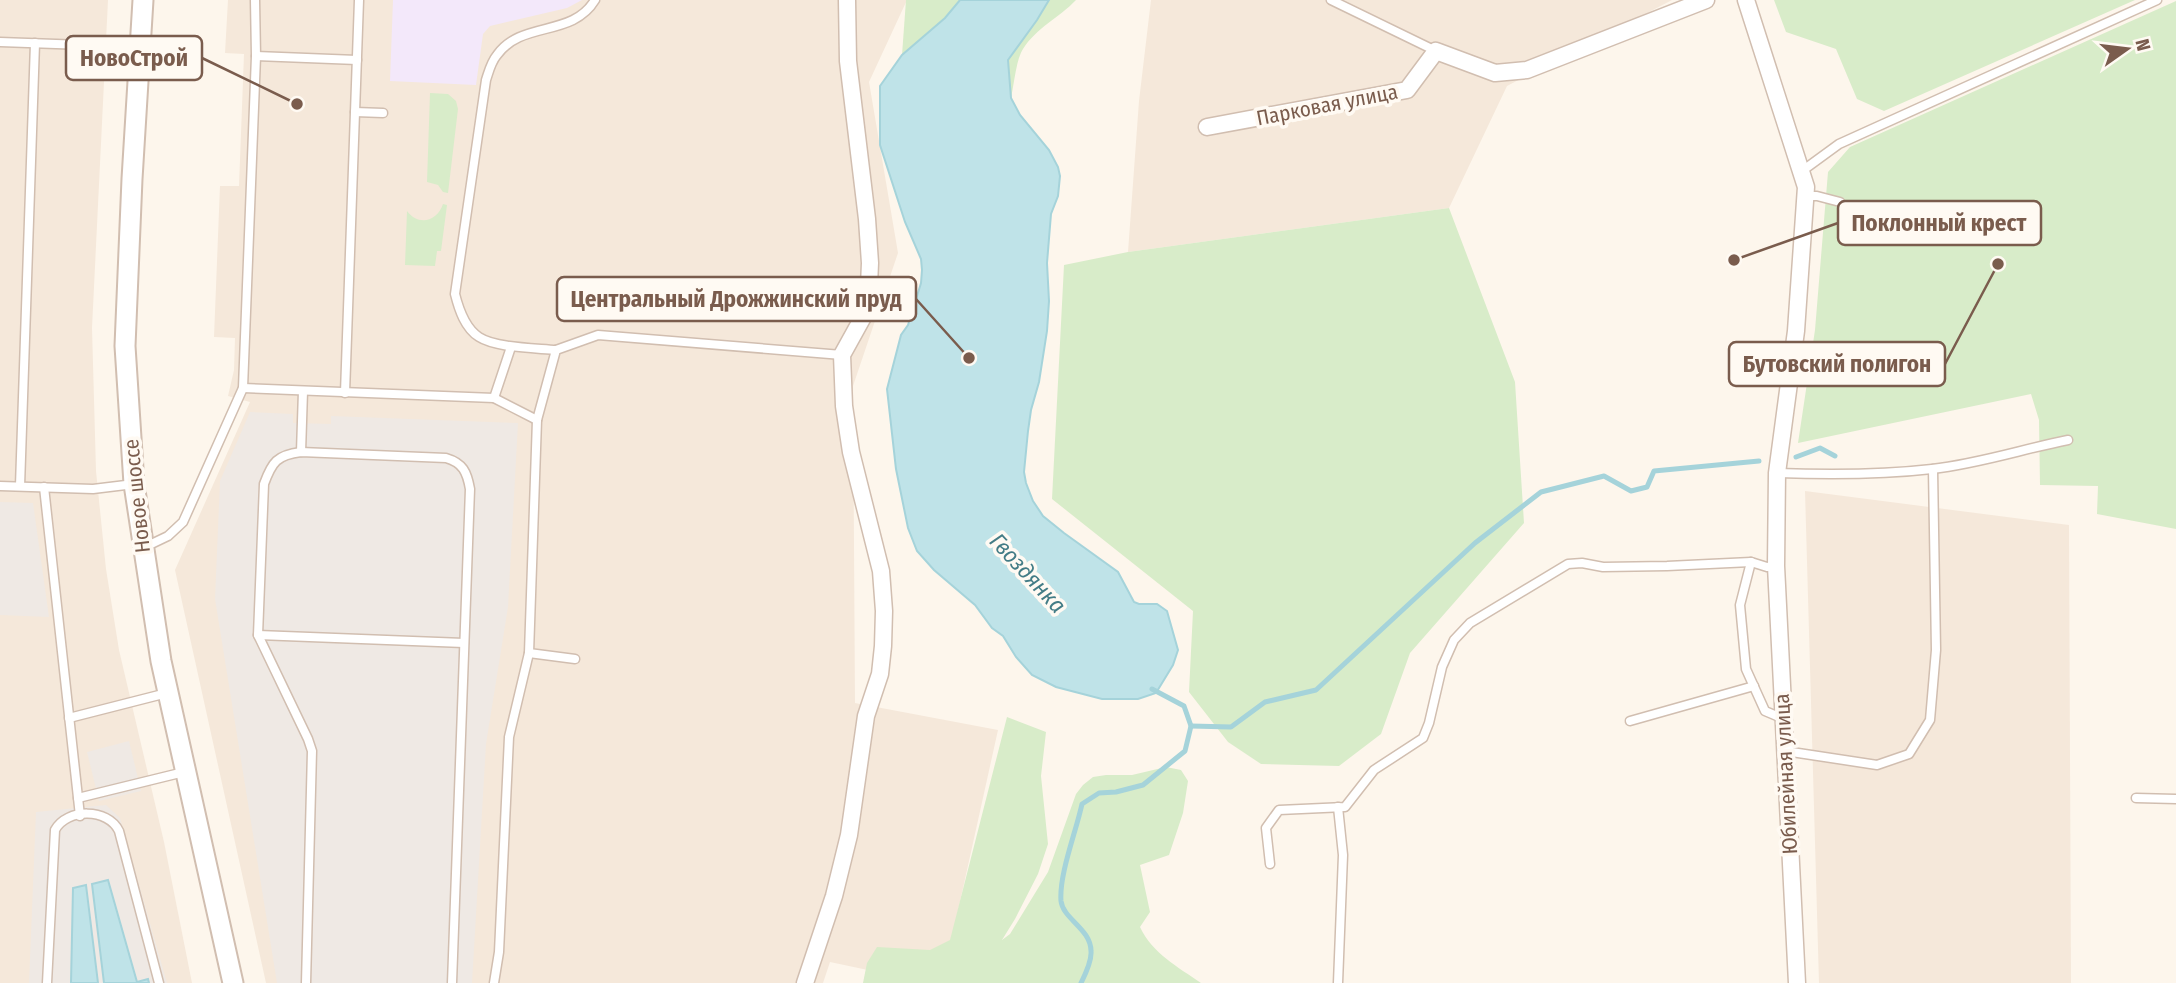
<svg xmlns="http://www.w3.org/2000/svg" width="2176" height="983" viewBox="0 0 2176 983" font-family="'Fira Sans Condensed',sans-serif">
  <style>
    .residential { fill: #f5e8da }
    .industrial { fill: #efe9e4 }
    .education { fill: #f3e8fa }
    .green { fill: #d8ecc9 }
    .water { fill: #bfe3e8; stroke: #a5d3da; stroke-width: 2 }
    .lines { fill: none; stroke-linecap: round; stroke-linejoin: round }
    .stream { stroke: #a5d3da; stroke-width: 5 }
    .service-casing { stroke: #d1beb0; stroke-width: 11 }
    .minor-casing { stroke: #d1beb0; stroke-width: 19 }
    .tertiary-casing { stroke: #d1beb0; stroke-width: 23 }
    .service { stroke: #fff; stroke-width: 8 }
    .minor { stroke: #fff; stroke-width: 16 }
    .tertiary { stroke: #fff; stroke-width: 19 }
    .labels { text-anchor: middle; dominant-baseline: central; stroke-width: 7; stroke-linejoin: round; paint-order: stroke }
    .street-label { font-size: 21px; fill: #7a5c4d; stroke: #fffaf3 }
    .water-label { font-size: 23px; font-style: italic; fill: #437c86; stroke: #fffaf3 }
    .leader { fill: none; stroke: #7a5c4d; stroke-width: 2.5 }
    .callout-dot { fill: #7a5c4d; stroke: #fffaf3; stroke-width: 2.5 }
    .callout { fill: #fffaf3; stroke: #7a5c4d; stroke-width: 2.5 }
    .callout-label { font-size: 23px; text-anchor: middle; font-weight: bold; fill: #7a5c4d }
  </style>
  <rect width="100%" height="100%" fill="#fdf6ec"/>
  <g class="residential">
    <polygon points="0,0 108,0 92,328 96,471 106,569 119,650 164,842 192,983 0,983"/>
    <polygon points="228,0 907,0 869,82 898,253 853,386 855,703 998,730 942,983 929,983 830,962 823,983 266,983 175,570 250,402 228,396 234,370 235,338 214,337 220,186 239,186 244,54 225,53"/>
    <polygon points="1151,0 1672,0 1507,86 1449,208 1128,252 1139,101"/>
    <polygon points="1805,491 2069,525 2071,983 1819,983"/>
  </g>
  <g class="industrial">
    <polygon points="250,412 293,414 293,423 331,424 331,416 518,423 508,607 486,744 472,983 277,983 215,599 220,481"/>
    <polygon points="0,502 33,503 49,617 0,615"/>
    <polygon points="129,741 141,791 99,801 87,752"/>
    <polygon points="106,805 120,818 167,983 29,983 36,812"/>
  </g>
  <polygon class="education" points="393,0 582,0 567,8 490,26 483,34 476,85 390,81"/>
  <g class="green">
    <polygon points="906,0 960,0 945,18 902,55"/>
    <path d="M1049,0h27c-16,17 -40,28 -53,49 -7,11 -9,36 -12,49l-3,-38 29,-40z"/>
    <polygon points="1774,0 2135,0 1884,111 1857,99 1836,49 1786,32"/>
    <polygon points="2176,1 2176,529 2097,514 2098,486 2040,485 2039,420 2031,394 1798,443 1815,330 1828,172 1850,147"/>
    <polygon points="430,93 448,94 456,101 458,109 448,193 443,192 438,185 427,182"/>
    <path d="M443,204l4,1 -6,46h-4l-2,15 -30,-1 2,-54c11,15 30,11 36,-7z"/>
    <polygon points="1449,208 1515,382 1524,523 1410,653 1381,734 1339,766 1261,764 1228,742 1189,692 1193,611 1052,499 1064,265 1128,252"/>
    <path d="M1007,717l39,15 -5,44 7,68 -10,30 -23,45 -13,21 8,-6 38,-62 28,-78 7,-9 10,-8 13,-2h26l34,-8 15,3 7,11 -5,32 -14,42 -29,10 10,47 -10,15c12,26 38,40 61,56h-338l4,-20 10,-16 53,3 20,-10z"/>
  </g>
  <g class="water">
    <polygon points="960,0 1049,0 1037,20 1008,60 1011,98 1020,115 1049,150 1058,167 1060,176 1058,196 1051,214 1047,263 1049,301 1047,331 1039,382 1031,410 1028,431 1024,472 1026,483 1033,501 1043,516 1064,533 1118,572 1134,602 1139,604 1157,604 1167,611 1178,650 1173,665 1156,693 1138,699 1102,699 1056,687 1032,675 1016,657 1003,636 992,628 975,605 934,570 917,551 908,528 896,469 887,389 901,335 908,325 921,283 922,270 921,259 905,222 880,145 880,86 902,55 945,18"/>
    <polygon points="108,880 137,982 148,979 149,983 104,983 92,884"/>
    <polygon points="86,885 98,983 71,983 73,888"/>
  </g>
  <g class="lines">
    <g class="stream">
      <polyline points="1796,457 1820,448 1835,456"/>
      <polyline points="1191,726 1231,727 1265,702 1316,690 1475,543 1541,492 1604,476 1631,491 1647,487 1654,471 1759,461"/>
      <path d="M1081,983c4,-8 11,-22 10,-32 0,-22 -28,-32 -30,-50 -2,-27 15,-69 21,-97l17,-11 17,-1 27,-7 42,-34 6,-25 -7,-20 -32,-17"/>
    </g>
    <g class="service-casing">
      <g id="service">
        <polyline points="1331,0 1436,51"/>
        <polyline points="0,42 140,47"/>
        <polyline points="256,56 357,60"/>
        <polyline points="355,112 383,113"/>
        <polyline points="1802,171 1839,144 2157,0"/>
        <polyline points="1805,196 1817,196 1840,202"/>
        <path d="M556,350c-20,-2 -60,-2 -77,-13 -14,-9 -20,-27 -24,-43l31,-214c3,-9 5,-18 11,-25 25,-35 75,-17 98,-55"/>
        <polyline points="243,388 494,398 537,420"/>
        <polyline points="345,393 359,0"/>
        <polyline points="494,398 511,347"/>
        <polyline points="301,452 303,391"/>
        <path d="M1777,473c51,2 103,2 155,-4 46,-5 91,-20 136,-29"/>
        <polyline points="0,486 93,489 134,484"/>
        <polyline points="20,486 35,43"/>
        <polyline points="44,487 80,816"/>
        <polyline points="145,547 168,536 183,522 243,388 256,56 255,0"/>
        <polyline points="1751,562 1740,605 1746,669 1765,711 1784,719"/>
        <polyline points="258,635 464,643"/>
        <polyline points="575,659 529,653 537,420 556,350 598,335 842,355"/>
        <polyline points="69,718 167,693"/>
        <polyline points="1630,721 1754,686"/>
        <polyline points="1785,751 1877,765 1909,754 1930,720 1936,650 1933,469"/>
        <polyline points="78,798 184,772"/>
        <polyline points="2136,798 2176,799"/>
        <polyline points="1338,807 1343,855 1338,983"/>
        <polyline points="1270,864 1266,828 1279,810 1345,807 1374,770 1423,738 1429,723 1442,667 1454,640 1470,623 1568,564 1582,563 1603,567 1667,566 1751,562 1767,567 1776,566"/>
        <path d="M47,983l8,-153c12,-22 53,-22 64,1l40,152"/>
        <path d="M306,983l6,-232 -4,-12 -50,-104 6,-151c8,-22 13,-29 37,-32l145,6c17,5 21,14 24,31l-18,494"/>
        <polyline points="494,983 499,952 509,737 529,653"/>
      </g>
    </g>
    <g class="minor-casing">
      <g id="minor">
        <polyline points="1746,0 1806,187 1796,331 1777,473 1776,566 1797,983"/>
        <polyline points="1207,127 1407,90 1436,51 1495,73 1527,70 1706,0"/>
        <polyline points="805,983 834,896 849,835 866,716 880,674 883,646 884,611 881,571 851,452 844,406 842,355 868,308 870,263 867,219 848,61 847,0"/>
      </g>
    </g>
    <g class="tertiary-casing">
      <polyline id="tertiary" points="143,0 132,179 125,346 134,484 161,661 233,983"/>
    </g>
    <use href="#service" class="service"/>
    <use href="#minor" class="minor"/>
    <use href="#tertiary" class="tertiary"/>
  </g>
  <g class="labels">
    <g class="street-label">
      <text transform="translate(1327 105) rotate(-11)">Парковая улица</text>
      <text transform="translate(137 496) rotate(-96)">Новое шоссе</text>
      <text transform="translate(1786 774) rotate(-93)">Юбилейная улица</text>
    </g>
    <g class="water-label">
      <text transform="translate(1028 573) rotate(47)">Гвоздянка</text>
    </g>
  </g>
  <path class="leader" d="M297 104L202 58M1734 260L1838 223M969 358L916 299M1998 264L1945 364"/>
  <g class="callout-dot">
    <circle cx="297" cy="104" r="7"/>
    <circle cx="1734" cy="260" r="7"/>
    <circle cx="969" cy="358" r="7"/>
    <circle cx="1998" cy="264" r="7"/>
  </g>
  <g class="callout">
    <rect x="66" y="36" width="136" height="44" rx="7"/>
    <rect x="1838" y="201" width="203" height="44" rx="7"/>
    <rect x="557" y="277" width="359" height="44" rx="7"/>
    <rect x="1729" y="342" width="216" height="44" rx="7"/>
  </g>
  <g class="callout-label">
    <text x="134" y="66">НовоСтрой</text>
    <text x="1939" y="231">Поклонный крест</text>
    <text x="736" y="307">Центральный Дрожжинский пруд</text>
    <text x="1837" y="372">Бутовский полигон</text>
  </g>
  <g transform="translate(2127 49) rotate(76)" stroke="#fffaf3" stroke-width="5" paint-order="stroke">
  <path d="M0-5L12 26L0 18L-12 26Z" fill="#7a5c4d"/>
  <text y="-10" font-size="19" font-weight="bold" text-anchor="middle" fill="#7a5c4d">N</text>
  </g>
</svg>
